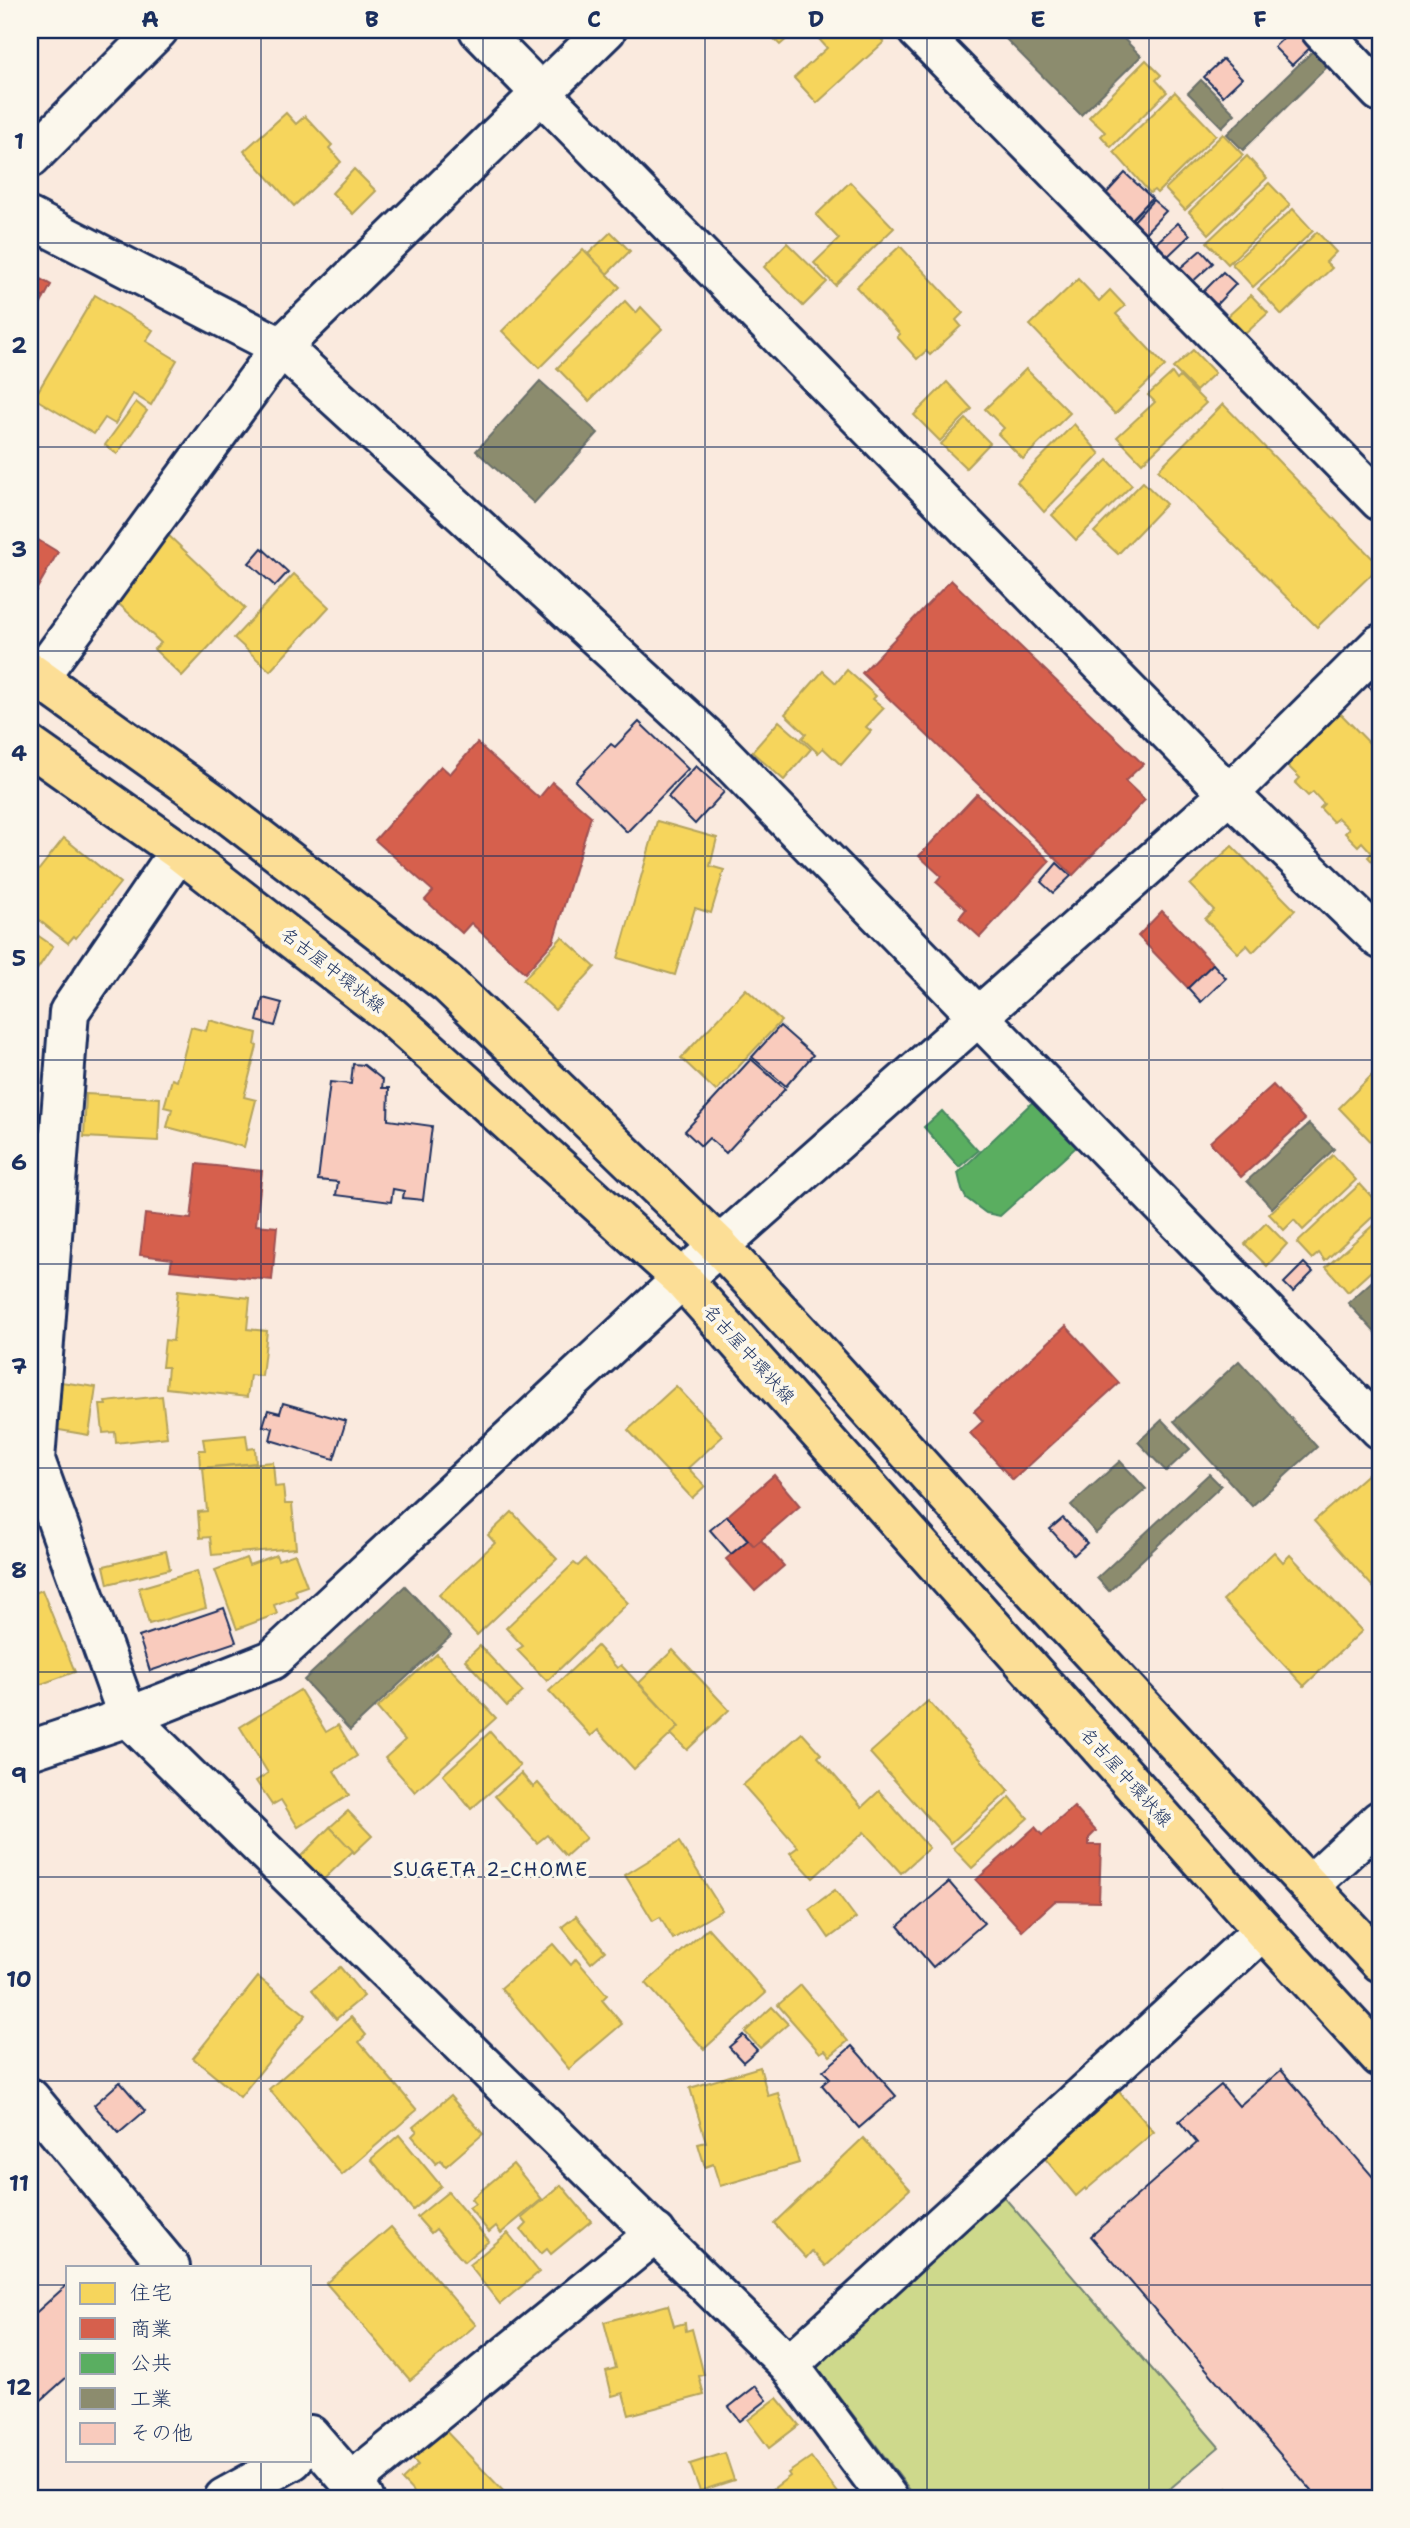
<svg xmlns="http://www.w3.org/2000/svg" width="1410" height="2528" viewBox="0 0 1410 2528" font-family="'Shantell Sans','Klee One',sans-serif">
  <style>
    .green { fill: #ced98c; stroke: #748475; stroke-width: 2 }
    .homes { fill: #f6d55c; stroke: #b4a35d; stroke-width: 2 }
    .shops { fill: #d6604d; stroke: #9e5152; stroke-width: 2 }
    .public { fill: #5aae61; stroke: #478860; stroke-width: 2 }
    .industry { fill: #8c8c6e; stroke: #6a7069; stroke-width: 2 }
    .building { fill: #f9cbbd; stroke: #1b2f5e; stroke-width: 2 }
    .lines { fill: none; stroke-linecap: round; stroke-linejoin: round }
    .minor-casing { stroke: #1b2f5e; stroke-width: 44 }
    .major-casing { stroke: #1b2f5e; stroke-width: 44 }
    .minor { stroke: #fbf7ec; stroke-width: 38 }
    .major { stroke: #fcde96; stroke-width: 38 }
    .grid { fill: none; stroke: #1b2f5e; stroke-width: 2; stroke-opacity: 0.55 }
    .labels { text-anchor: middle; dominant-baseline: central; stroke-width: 7; stroke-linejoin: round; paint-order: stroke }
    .street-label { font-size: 18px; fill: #1b2f5e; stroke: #fbf7ec }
    .neighbourhood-label { font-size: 19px; letter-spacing: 2px; fill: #1b2f5e; stroke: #fbf7ec }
    .neatline { fill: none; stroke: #1b2f5e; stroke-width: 2.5 }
    .grid-label { font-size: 23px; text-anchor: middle; font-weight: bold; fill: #1b2f5e }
  </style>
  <rect width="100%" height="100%" fill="#faeade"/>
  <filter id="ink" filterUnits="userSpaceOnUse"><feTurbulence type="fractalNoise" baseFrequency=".0143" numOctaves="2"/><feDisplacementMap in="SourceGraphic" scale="14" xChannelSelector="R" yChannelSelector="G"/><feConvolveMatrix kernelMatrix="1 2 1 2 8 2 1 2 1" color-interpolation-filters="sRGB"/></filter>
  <g filter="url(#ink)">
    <polygon class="green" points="1004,2197 1219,2447 1159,2498 916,2498 814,2363"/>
    <g class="homes">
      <polygon points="765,30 797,30 780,45"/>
      <polygon points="811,30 872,30 884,42 817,103 794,78 827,48"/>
      <polygon points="1146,60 1161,75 1156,80 1167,92 1111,147 1101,136 1105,132 1089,117"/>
      <polygon points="1175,92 1216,135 1157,193 1154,190 1150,193 1114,152"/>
      <polygon points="286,113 296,124 305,116 332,145 329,148 341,162 294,206 244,151"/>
      <polygon points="1223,134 1243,155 1185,210 1165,189"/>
      <polygon points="1247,156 1267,178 1209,234 1189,212"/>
      <polygon points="354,169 376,191 353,214 332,193"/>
      <polygon points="850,182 894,228 835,285 814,263 839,239 816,215"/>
      <polygon points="1269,183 1290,205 1228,264 1207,242"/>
      <polygon points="1293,209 1313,231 1253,287 1232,264"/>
      <polygon points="611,232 630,251 607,274 588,254"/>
      <polygon points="1317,232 1336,252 1326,262 1332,268 1282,315 1258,289"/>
      <polygon points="787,243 827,282 803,306 764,267"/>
      <polygon points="900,246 963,313 956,320 961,326 930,355 926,351 917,359 897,337 900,334 856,287"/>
      <polygon points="583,249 620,287 539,368 502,331"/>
      <polygon points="1078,279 1099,301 1110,290 1125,306 1116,314 1165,366 1115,414 1030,325"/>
      <polygon points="95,295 153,330 146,341 177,360 151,405 133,394 115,424 105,418 94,434 34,398"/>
      <polygon points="1251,295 1268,313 1245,334 1228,316"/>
      <polygon points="625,301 636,313 641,307 662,329 589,401 557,368"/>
      <polygon points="1193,350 1215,373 1196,391 1173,368"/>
      <polygon points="1026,369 1070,413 1023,459 998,434 1004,428 985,409"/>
      <polygon points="1172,373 1177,380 1180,377 1206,403 1142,463 1117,437 1155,402 1148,395"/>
      <polygon points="947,382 972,409 940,441 914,415"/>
      <polygon points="136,402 147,411 117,454 105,445"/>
      <polygon points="1223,404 1380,566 1317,627 1158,470"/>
      <polygon points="966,419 990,443 966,468 941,444"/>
      <polygon points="1074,424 1100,454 1044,512 1017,482"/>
      <polygon points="1108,460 1132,485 1076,540 1052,515"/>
      <polygon points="1143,482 1166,504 1118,554 1094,532"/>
      <polygon points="165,532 245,608 182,676 154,649 161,643 107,593"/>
      <polygon points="294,574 329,607 270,671 234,638"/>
      <polygon points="847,670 876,696 873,699 884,708 866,727 871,731 841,765 823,748 818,753 802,738 806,734 785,714 823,671 836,683"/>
      <polygon points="1340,713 1380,754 1380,870 1368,857 1372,853 1362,842 1358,846 1345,833 1349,829 1338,818 1333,822 1320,808 1324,804 1313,792 1308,796 1295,783 1300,778 1287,765"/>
      <polygon points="779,721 811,749 784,780 752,752"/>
      <polygon points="657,821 717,838 710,866 724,870 711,913 695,908 675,975 618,958"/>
      <polygon points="64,838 120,883 76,938 74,936 68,943 30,913 30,881"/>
      <polygon points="1232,846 1295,910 1253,952 1247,945 1238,953 1205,919 1214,910 1190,885"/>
      <polygon points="30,930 53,946 34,974 30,971"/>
      <polygon points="562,937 595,967 555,1010 523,980"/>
      <polygon points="746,989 781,1021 716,1091 681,1058"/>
      <polygon points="209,1020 257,1033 255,1045 257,1046 244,1097 256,1100 244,1147 167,1127 172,1109 164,1107 172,1079 177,1081 191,1027 206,1031"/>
      <polygon points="1380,1067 1380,1151 1339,1108"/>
      <polygon points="86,1094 160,1098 158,1141 84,1137"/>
      <polygon points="1333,1155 1356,1180 1303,1230 1294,1220 1284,1230 1269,1214"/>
      <polygon points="1360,1184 1380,1206 1380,1210 1325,1261 1319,1253 1312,1259 1297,1243"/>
      <polygon points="1380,1219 1380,1263 1348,1292 1326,1267"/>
      <polygon points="1266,1223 1287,1244 1267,1266 1245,1244"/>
      <polygon points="178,1290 250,1298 247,1329 267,1331 262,1376 250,1375 247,1397 166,1388 168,1367 162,1367 165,1340 173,1341"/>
      <polygon points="54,1381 96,1387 89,1435 47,1428"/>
      <polygon points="676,1386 723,1436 688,1468 705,1486 692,1498 628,1430"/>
      <polygon points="162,1396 167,1437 116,1443 115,1432 103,1433 100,1405 106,1405 105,1402"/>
      <polygon points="246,1435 248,1449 255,1448 256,1463 200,1468 199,1450 205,1450 203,1439"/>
      <polygon points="273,1462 275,1487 283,1486 285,1504 292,1504 296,1548 212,1555 210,1537 200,1538 198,1512 207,1511 203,1468"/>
      <polygon points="1371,1471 1380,1482 1380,1595 1314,1521"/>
      <polygon points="512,1512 557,1559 477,1635 439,1595 495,1543 488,1535"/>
      <polygon points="166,1551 170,1569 108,1584 104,1566"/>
      <polygon points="1274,1552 1283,1562 1290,1555 1362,1631 1304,1686 1223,1600"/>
      <polygon points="295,1554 307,1586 295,1590 297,1596 274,1605 277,1614 237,1629 215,1570 246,1558 249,1565 276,1555 278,1560"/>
      <polygon points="585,1559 628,1603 547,1681 517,1650 523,1646 506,1628 574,1563 578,1566"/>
      <polygon points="197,1571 206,1608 149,1624 139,1588"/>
      <polygon points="42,1590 75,1672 36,1686 32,1677 30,1678 30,1595"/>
      <polygon points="480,1646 523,1692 507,1706 465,1660"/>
      <polygon points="597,1646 617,1668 621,1665 679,1727 634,1769 598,1730 591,1736 549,1691"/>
      <polygon points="673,1650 729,1710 687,1750 671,1734 679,1727 639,1683"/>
      <polygon points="437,1654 496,1718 415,1792 385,1758 405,1740 377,1708"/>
      <polygon points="300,1690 326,1732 338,1725 357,1756 334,1771 349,1795 298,1827 281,1800 272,1805 256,1781 268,1773 240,1727"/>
      <polygon points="928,1701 1009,1791 951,1843 870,1753"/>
      <polygon points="490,1732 520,1766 471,1809 443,1775"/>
      <polygon points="802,1733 821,1754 818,1757 862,1807 879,1791 929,1848 901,1873 864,1832 813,1878 790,1853 798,1847 743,1785"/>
      <polygon points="521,1773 533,1787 538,1783 586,1838 566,1856 547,1835 537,1843 495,1796"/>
      <polygon points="1010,1797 1028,1818 972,1868 953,1848"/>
      <polygon points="348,1811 372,1836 354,1853 330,1827"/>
      <polygon points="330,1827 353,1851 322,1881 300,1857"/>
      <polygon points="679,1842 722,1910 673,1939 660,1917 653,1921 625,1875"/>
      <polygon points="835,1890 856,1918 829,1938 809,1909"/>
      <polygon points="576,1916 605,1951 591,1963 562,1927"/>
      <polygon points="708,1928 766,1993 704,2049 646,1983"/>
      <polygon points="553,1944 571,1965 576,1959 607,1995 602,2000 622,2024 569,2069 501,1988"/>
      <polygon points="340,1967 364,1996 336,2019 312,1990"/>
      <polygon points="258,1977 306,2015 240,2097 193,2058"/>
      <polygon points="801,1985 848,2041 830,2056 825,2050 820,2053 778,2005"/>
      <polygon points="772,2007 788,2024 760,2048 745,2032"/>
      <polygon points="351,2017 366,2035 359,2042 417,2110 342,2175 269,2089"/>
      <polygon points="760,2067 768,2096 778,2093 799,2163 720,2186 713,2164 705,2167 698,2144 706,2142 690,2088"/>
      <polygon points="1113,2085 1154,2132 1086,2190 1085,2188 1076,2196 1038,2150"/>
      <polygon points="450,2096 483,2134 446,2166 441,2160 436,2164 412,2136 417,2131 413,2127"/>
      <polygon points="399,2135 441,2186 413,2210 371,2159"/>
      <polygon points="863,2138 910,2189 826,2266 812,2251 806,2258 774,2223"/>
      <polygon points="513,2164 542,2199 501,2233 496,2226 489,2232 469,2208 475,2204 471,2199"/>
      <polygon points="561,2185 591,2221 551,2254 547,2249 541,2254 521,2230 527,2224 522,2218"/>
      <polygon points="448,2192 489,2241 464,2262 436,2229 431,2233 417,2217"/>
      <polygon points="391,2227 476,2325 410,2380 326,2283"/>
      <polygon points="508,2233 539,2272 500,2304 469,2265"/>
      <polygon points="668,2305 674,2326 685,2323 686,2331 692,2329 704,2375 699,2376 704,2395 629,2415 623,2393 612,2396 606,2371 616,2368 604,2322"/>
      <polygon points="777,2398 799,2425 769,2448 748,2420"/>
      <polygon points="439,2424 510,2498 419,2498 402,2480 418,2465 408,2454"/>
      <polygon points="725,2453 734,2480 700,2491 690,2464"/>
      <polygon points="811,2457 842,2498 773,2498 769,2492 790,2476 788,2473"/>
      <polygon points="1227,2488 1235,2498 1215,2498"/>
      <polygon points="748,2494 749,2498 723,2498"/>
    </g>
    <g class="shops">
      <polygon points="30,273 51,285 44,298 30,289"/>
      <polygon points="30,289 44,298 30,324"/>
      <polygon points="30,535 58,552 31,599 30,598"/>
      <polygon points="951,580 1143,764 1125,781 1145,800 1073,875 862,673"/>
      <polygon points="477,743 539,798 552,782 591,816 553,942 525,973 471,923 462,933 425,900 433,891 375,840 441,766 450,774"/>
      <polygon points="977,794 1050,861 980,937 959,918 966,909 936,882 941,876 919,856"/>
      <polygon points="1162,911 1213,964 1188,988 1138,936"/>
      <polygon points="1273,1085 1305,1120 1241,1177 1210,1142"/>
      <polygon points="197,1164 262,1171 256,1225 277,1227 272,1280 170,1270 172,1259 140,1255 145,1214 191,1219"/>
      <polygon points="1066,1326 1119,1383 1013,1480 970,1433 983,1421 974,1411"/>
      <polygon points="774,1475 800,1506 754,1546 727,1516"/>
      <polygon points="748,1540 754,1546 761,1540 784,1566 755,1591 726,1559"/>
      <polygon points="1074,1807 1096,1831 1089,1838 1089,1845 1101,1845 1099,1902 1055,1901 1022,1931 976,1880 1035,1827 1042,1835"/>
    </g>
    <g class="public">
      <polygon points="1042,1093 1084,1140 1000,1216 986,1213 966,1198 962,1190 958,1173"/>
      <polygon points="942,1111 978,1151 959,1167 924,1127"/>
    </g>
    <g class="industry">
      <polygon points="1115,30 1141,56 1081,115 998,31"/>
      <polygon points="1315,49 1330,64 1243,150 1227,134"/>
      <polygon points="1201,80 1235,114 1222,127 1188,93"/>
      <polygon points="540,381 598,433 534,503 476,451"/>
      <polygon points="1309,1124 1334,1149 1272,1208 1247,1181"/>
      <polygon points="1380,1274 1380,1338 1348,1303"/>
      <polygon points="1239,1361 1317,1447 1252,1506 1174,1421"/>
      <polygon points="1162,1420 1190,1449 1166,1471 1138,1442"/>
      <polygon points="1120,1461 1146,1489 1096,1533 1071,1505"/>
      <polygon points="1209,1474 1221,1486 1109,1591 1097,1578"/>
      <polygon points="405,1586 451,1636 350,1730 304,1680"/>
    </g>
    <g class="building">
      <polygon points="1292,30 1298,30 1313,45 1292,65 1274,47"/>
      <polygon points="1223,59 1242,78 1223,96 1204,77"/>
      <polygon points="1125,173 1152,198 1130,221 1104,196"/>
      <polygon points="1153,200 1166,211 1144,234 1132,223"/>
      <polygon points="1178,223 1190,235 1166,258 1154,245"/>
      <polygon points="1201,250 1213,263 1190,284 1178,270"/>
      <polygon points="1223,272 1236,284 1215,306 1202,293"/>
      <polygon points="262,548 288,572 275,586 249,563"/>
      <polygon points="1380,673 1380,698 1368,686"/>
      <polygon points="639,722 688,769 627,832 575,781 611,744 615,747"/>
      <polygon points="696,766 724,792 695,824 668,797"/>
      <polygon points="1057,863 1071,876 1053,893 1041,882"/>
      <polygon points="1213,964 1226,978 1201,1002 1188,988"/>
      <polygon points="263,998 282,1003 275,1026 257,1021"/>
      <polygon points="780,1026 813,1055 786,1086 752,1057"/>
      <polygon points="751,1059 785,1089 726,1153 709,1138 701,1146 685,1131"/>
      <polygon points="353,1064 364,1065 383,1080 382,1088 389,1088 388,1120 432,1126 423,1200 403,1198 404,1191 393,1189 391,1202 336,1195 338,1182 318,1180 330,1082 351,1084"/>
      <polygon points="1304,1263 1313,1272 1293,1292 1284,1283"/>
      <polygon points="283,1403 346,1421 334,1459 270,1440 273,1428 263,1426 268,1410 280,1413"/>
      <polygon points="727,1516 748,1540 731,1554 710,1530"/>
      <polygon points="1063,1518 1087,1543 1074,1555 1050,1529"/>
      <polygon points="224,1608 236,1642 150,1671 139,1637"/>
      <polygon points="949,1882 984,1923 933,1967 898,1926"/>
      <polygon points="743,2035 757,2050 743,2062 729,2047"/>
      <polygon points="852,2046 896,2096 859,2128 822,2085 830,2078 823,2071"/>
      <polygon points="1281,2070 1380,2185 1380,2498 1318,2498 1091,2236 1197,2143 1179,2121 1221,2085 1239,2106"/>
      <polygon points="120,2082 145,2111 119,2133 94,2105"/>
      <polygon points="68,2284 68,2376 37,2404 30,2395 30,2318"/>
      <polygon points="756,2386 767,2400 740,2421 729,2407"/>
    </g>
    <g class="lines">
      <g class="minor-casing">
        <g id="minor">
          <polyline points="917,30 1380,501"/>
          <polyline points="1321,30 1380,92"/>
          <polyline points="30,158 158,30"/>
          <polyline points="30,218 281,347 705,736 1380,1429"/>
          <polyline points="1380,644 1229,794 1380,939"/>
          <polyline points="39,677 281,347 606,30"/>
          <polyline points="179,851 69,1012 35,1460 128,1717 789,2365 888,2498"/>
          <polyline points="30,1750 128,1717 272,1660 682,1279 1229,794 479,30"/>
          <polyline points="1310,1885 1380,1820"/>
          <polyline points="30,2098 170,2267"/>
          <polyline points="789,2365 1263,1930"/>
          <polyline points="310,2435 364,2498"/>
          <polyline points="350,2483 656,2233"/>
          <polyline points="224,2498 293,2460"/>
        </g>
      </g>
      <g class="major-casing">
        <g id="major">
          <polyline points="30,672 219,807 448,984 719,1246 814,1348 1008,1563 1380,1962"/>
          <polyline points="30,746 179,851 390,1015 682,1279 1263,1930 1380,2057"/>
        </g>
      </g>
      <use href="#minor" class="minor"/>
      <use href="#major" class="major"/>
    </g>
  </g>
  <path class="grid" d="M261,30v2237M483,30v2468M705,30v2468M927,30v2468M1149,30v2468M30,243h1350M30,447h1350M30,651h1350M30,856h1350M30,1060h1350M30,1264h1350M30,1468h1350M30,1672h1350M30,1877h1350M30,2081h1350M30,2285h38M310,2285h1070M261,2460v38"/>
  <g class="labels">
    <g class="street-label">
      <text transform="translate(333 970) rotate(38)">名古屋中環状線</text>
      <text transform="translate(749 1354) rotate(48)">名古屋中環状線</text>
      <text transform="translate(1126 1777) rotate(48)">名古屋中環状線</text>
    </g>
    <g class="neighbourhood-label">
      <text x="491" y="1869">SUGETA 2-CHOME</text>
    </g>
  </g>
  <rect width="1410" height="2528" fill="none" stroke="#fbf7ec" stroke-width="77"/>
  <rect x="66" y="2266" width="245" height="196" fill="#fbf7ec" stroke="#a1a7b3" stroke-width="2"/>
  <rect x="80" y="2283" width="35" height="21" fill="#f6d55c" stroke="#a1a7b3" stroke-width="2"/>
  <text x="130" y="2300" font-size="21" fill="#1b2f5e">住宅</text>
  <rect x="80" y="2318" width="35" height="21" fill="#d6604d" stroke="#a1a7b3" stroke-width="2"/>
  <text x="130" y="2336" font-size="21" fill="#1b2f5e">商業</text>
  <rect x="80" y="2353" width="35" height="21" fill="#5aae61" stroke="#a1a7b3" stroke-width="2"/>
  <text x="130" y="2370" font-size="21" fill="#1b2f5e">公共</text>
  <rect x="80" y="2388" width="35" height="21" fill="#8c8c6e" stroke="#a1a7b3" stroke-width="2"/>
  <text x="130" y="2406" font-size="21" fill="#1b2f5e">工業</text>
  <rect x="80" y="2423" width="35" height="21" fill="#f9cbbd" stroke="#a1a7b3" stroke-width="2"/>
  <text x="130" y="2440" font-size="21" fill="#1b2f5e">その他</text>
  <rect x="38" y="38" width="1334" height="2452" class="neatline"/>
  <g class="grid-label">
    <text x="150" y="27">A</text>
    <text x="372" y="27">B</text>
    <text x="594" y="27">C</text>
    <text x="816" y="27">D</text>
    <text x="1038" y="27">E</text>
    <text x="1260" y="27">F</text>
    <text x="19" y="149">1</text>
    <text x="19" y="353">2</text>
    <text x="19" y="557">3</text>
    <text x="19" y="761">4</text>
    <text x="19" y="966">5</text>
    <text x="19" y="1170">6</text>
    <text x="19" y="1374">7</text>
    <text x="19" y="1578">8</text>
    <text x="19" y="1783">9</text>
    <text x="19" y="1987">10</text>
    <text x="19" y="2191">11</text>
    <text x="19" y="2395">12</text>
  </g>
</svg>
